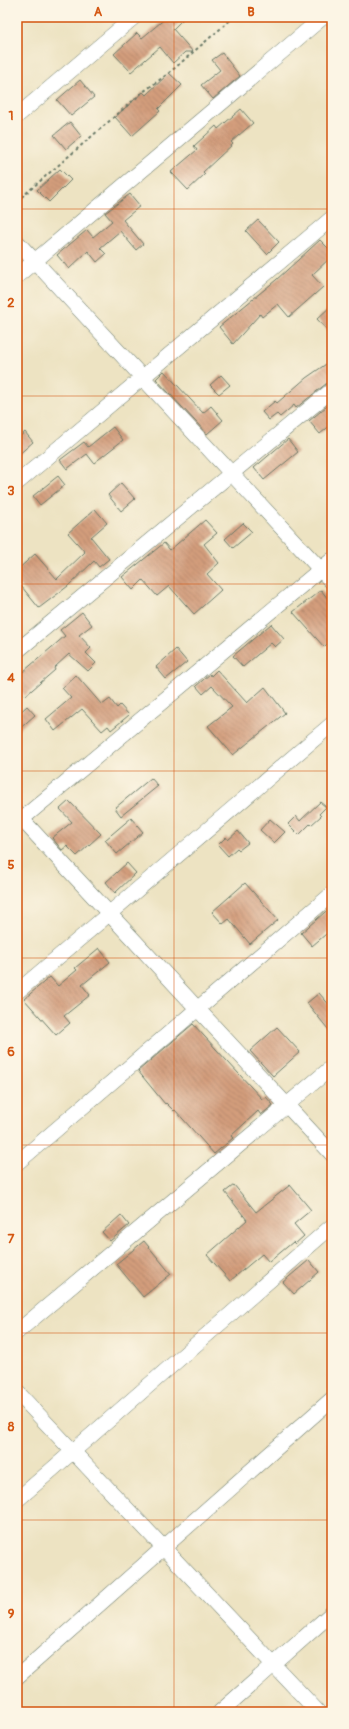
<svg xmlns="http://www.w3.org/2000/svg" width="349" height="1729" viewBox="0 0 349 1729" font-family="Pangolin,sans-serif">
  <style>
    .building { fill: url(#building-back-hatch) }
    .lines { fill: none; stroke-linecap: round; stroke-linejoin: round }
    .minor-casing { stroke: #677766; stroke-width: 16 }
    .path { stroke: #677766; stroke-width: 2; stroke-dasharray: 3 3; stroke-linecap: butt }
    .minor { stroke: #fff; stroke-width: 15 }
    .grid { fill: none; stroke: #d45610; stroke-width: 1; stroke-opacity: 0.55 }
    .neatline { fill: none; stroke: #d45610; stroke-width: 1.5 }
    .grid-label { font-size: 13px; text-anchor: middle; font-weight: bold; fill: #d45610 }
  </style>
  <defs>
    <pattern id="building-back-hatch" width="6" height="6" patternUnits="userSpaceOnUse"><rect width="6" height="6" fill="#d39d7c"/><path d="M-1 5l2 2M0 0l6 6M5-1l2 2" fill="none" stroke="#ab8166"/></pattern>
  </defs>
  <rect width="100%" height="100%" fill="#fcf5e5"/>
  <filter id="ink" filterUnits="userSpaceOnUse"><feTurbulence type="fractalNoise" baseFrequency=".025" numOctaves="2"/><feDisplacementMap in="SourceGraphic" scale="8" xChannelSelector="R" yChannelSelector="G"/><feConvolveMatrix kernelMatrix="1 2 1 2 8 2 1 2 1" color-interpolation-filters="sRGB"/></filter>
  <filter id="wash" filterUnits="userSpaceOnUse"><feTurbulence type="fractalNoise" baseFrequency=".012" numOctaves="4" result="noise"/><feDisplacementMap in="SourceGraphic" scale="16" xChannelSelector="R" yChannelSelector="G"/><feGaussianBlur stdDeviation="0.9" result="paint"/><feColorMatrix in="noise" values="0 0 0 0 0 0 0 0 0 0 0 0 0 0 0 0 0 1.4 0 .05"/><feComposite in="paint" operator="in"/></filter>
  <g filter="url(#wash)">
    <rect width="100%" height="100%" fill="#ede3c2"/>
    <g id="blocks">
      <g class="building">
        <polygon points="167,17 185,17 173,29 193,52 185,52 173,63 160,47 131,72 114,54 137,33 142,38"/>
        <polygon points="222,53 240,76 213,99 201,85 220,70 212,60"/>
        <polygon points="169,73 182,85 158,109 160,111 132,136 115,117 143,92 146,95"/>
        <polygon points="80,80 94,97 71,116 57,100"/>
        <polygon points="241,109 253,123 231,142 233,144 203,172 205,174 188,190 171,172 197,150 194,146 216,126 218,129"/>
        <polygon points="70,122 81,136 66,149 54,135"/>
        <polygon points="60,169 71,180 49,202 37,190"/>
        <polygon points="130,194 140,206 123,220 143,244 136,250 120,231 100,248 106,254 97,262 88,251 69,269 57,255 87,230 93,237 112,221 105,213"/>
        <polygon points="258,220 279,242 267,254 246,231"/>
        <polygon points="320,240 332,252 332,256 312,275 323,287 289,317 278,304 262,317 260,314 233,344 219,327 276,280"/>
        <polygon points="332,305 332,335 317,319"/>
        <polygon points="332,360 332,379 296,408 294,405 280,417 277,414 269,420 262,412 275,401 277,403 306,378"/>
        <polygon points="164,371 203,413 211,406 223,420 207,434 156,379"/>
        <polygon points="221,375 230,385 219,394 210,385"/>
        <polygon points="332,402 332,424 320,434 309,421"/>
        <polygon points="113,427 123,440 94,463 87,454 67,469 60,460 84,442 88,447"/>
        <polygon points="25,432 33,442 17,456 17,439"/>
        <polygon points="288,439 298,452 264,480 254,468"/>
        <polygon points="58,476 65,485 40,505 33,496"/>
        <polygon points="121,483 135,499 121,511 108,495"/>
        <polygon points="95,509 107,523 91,537 109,559 99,567 94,561 68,586 39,608 17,581 17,570 35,554 57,579 85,552 68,533"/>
        <polygon points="205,520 217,533 204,544 219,563 207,574 221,590 194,614 169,586 157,596 143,580 133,590 122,577 164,543 170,550"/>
        <polygon points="243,523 252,532 233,548 225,539"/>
        <polygon points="321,590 332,604 332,620 327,625 332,630 332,639 324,647 293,612"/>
        <polygon points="82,612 92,625 79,635 91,648 86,653 96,663 88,671 69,654 54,668 55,670 25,696 17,687 17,677 65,636 60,630"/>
        <polygon points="271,624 284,639 275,647 271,643 243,667 233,656"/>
        <polygon points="176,649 187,662 166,679 156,667"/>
        <polygon points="217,670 247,703 265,687 285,713 233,755 208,726 232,707 212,686 203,694 196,686 210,674 211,676"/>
        <polygon points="76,675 102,705 110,699 117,708 120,705 129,715 111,730 108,726 102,731 82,709 55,731 46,719 71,698 62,688"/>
        <polygon points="27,706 35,715 17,731 17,715"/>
        <polygon points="151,778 158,786 121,816 115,808"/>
        <polygon points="69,801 101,834 77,856 67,846 62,850 52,838 72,822 60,809"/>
        <polygon points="320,802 326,807 319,814 321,816 311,825 310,824 299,835 288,824 296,816 300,821"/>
        <polygon points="131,818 143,832 117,854 105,840"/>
        <polygon points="270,819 285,832 274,843 260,830"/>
        <polygon points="238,831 248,843 239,850 237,848 228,856 218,845 226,837 228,840"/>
        <polygon points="127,863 136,873 115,893 106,882"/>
        <polygon points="245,883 278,920 250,944 229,919 223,924 212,912"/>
        <polygon points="332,906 332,929 312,946 301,933"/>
        <polygon points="99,948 110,962 82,985 90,995 64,1016 70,1023 56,1035 24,999 50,977 58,986 77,970 75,968"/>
        <polygon points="319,993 332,1008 332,1034 307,1003"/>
        <polygon points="193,1024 262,1099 266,1097 273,1105 261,1115 258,1111 231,1136 233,1138 214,1154 175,1110 174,1111 166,1103 165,1104 138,1071"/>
        <polygon points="277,1027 300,1052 273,1076 250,1051"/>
        <polygon points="234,1185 256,1212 290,1185 311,1210 294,1224 304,1236 295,1244 293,1242 269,1262 262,1254 230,1281 207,1255 247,1220 225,1192"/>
        <polygon points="121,1215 129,1225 110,1241 102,1232"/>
        <polygon points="144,1241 171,1274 143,1297 116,1264"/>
        <polygon points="309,1260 319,1272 294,1294 283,1282"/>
      </g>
    </g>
  </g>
  <g filter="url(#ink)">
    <use href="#blocks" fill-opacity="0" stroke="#677766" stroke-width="1"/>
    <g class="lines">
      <g class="minor-casing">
        <g id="minor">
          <polyline points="17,116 134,17"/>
          <polyline points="17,242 332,582"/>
          <polyline points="17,276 323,17"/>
          <polyline points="17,483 332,218"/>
          <polyline points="17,651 332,390"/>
          <polyline points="17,814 332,1154"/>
          <polyline points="17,823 332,560"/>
          <polyline points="17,992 332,724"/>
          <polyline points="17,1163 332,894"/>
          <polyline points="17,1332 332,1067"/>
          <polyline points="17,1392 318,1712"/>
          <polyline points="17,1500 332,1226"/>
          <polyline points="17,1677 332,1399"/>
          <polyline points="220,1712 332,1613"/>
        </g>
      </g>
      <polyline class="path" points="17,201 143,92 169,73 234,17"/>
      <use href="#minor" class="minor"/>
    </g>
  </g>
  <path class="grid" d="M174,17v1695M17,209h315M17,396h315M17,584h315M17,771h315M17,958h315M17,1145h315M17,1333h315M17,1520h315"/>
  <rect width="349" height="1729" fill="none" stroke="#fcf5e5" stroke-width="44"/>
  <rect x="22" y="22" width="305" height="1685" class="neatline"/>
  <g class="grid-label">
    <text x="98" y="16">A</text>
    <text x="251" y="16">B</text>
    <text x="11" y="120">1</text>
    <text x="11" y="307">2</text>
    <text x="11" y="495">3</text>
    <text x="11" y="682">4</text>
    <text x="11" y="869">5</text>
    <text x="11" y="1056">6</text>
    <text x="11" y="1243">7</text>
    <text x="11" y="1431">8</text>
    <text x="11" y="1618">9</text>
  </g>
</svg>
